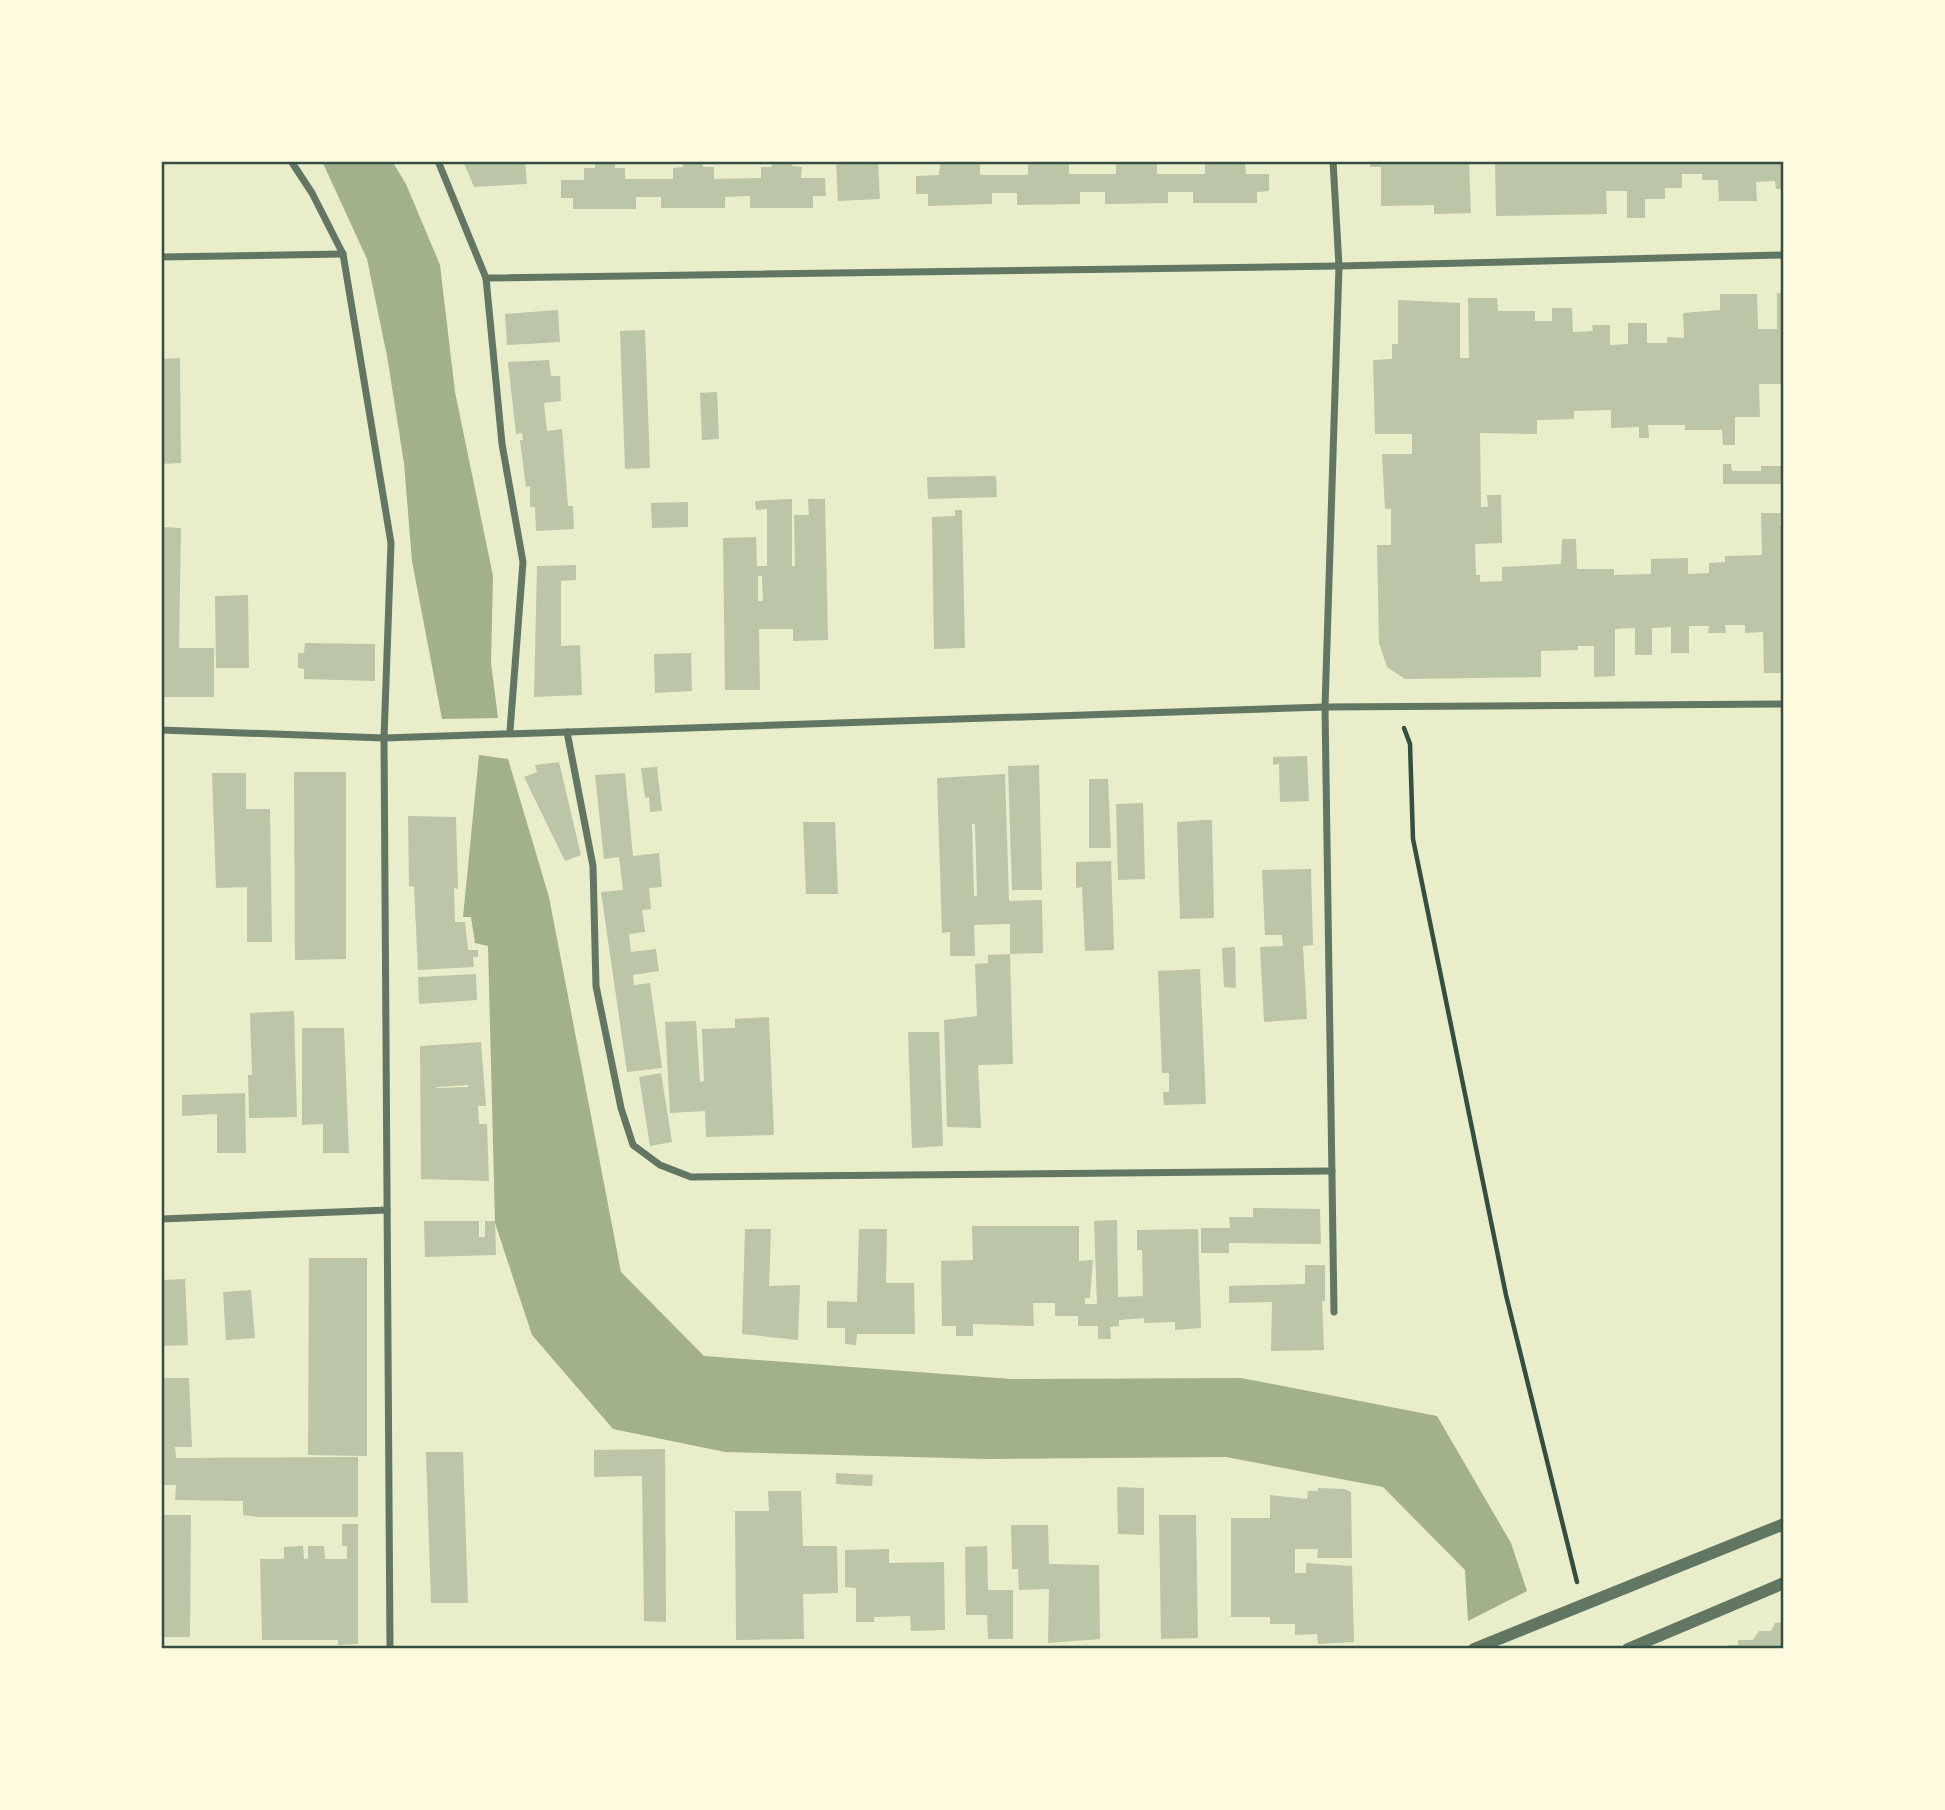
<svg xmlns="http://www.w3.org/2000/svg" width="1945" height="1810" viewBox="0 0 1945 1810" font-family="Lato,sans-serif">
  <style>
    .water { fill: #a3b18a }
    .building { fill: #bcc5a7; fill-rule: evenodd }
    .lines { fill: none; stroke-linecap: round; stroke-linejoin: round }
    .path { stroke: #344e41; stroke-width: 4.5 }
    .minor { stroke: #617663; stroke-width: 7 }
    .tertiary { stroke: #617663; stroke-width: 12 }
    .neatline { fill: none; stroke: #344e41; stroke-width: 2.5 }
  </style>
  <rect width="100%" height="100%" fill="#e9edc9"/>
  <g class="water">
    <polygon points="322,161 392,161 406,184 440,265 455,392 493,576 491,663 498,718 442,719 412,561 404,463 387,356 367,259"/>
    <polygon points="479,755 508,759 549,897 621,1272 704,1356 1011,1379 1241,1378 1437,1416 1511,1543 1527,1591 1468,1621 1465,1570 1383,1487 1226,1457 987,1459 725,1452 613,1429 532,1335 495,1223 488,946 475,943 471,917 463,917"/>
  </g>
  <g class="building">
    <polygon points="463,161 525,161 527,184 474,187"/>
    <polygon points="595,161 615,161 615,168 625,168 625,179 673,179 673,168 683,167 683,161 703,161 703,167 714,167 714,179 761,178 761,167 772,167 771,161 792,161 792,166 802,167 801,178 825,178 826,196 813,196 813,208 750,208 750,196 725,197 725,208 661,208 661,197 636,197 636,209 573,209 573,198 561,198 561,180 584,180 584,168 595,168"/>
    <polygon points="836,161 878,161 880,199 838,201"/>
    <polygon points="950,161 980,164 980,175 1028,175 1028,163 1038,161 1069,163 1069,174 1116,174 1116,163 1127,161 1157,162 1157,174 1205,174 1205,162 1235,161 1245,162 1246,174 1269,174 1269,191 1257,192 1257,203 1193,203 1193,192 1168,192 1168,203 1105,204 1105,192 1080,192 1080,204 1017,205 1017,193 992,193 992,204 928,206 928,194 916,194 916,176 939,175 940,164 950,164"/>
    <polygon points="1370,161 1469,161 1471,213 1434,214 1434,205 1381,206 1381,167 1370,167"/>
    <polygon points="1495,161 1784,161 1784,189 1776,189 1775,181 1756,182 1757,201 1719,201 1718,180 1702,180 1702,174 1682,174 1682,188 1665,188 1665,199 1645,199 1645,218 1627,218 1627,191 1606,191 1607,214 1496,216"/>
    <polygon points="1777,293 1784,293 1784,384 1759,384 1760,417 1735,417 1735,445 1723,445 1722,430 1685,430 1685,425 1648,425 1649,438 1639,438 1639,427 1611,428 1611,410 1574,411 1574,419 1537,420 1537,434 1480,433 1481,507 1488,507 1487,495 1501,495 1502,543 1475,544 1476,575 1480,575 1480,582 1502,581 1502,567 1561,564 1562,539 1576,539 1577,569 1614,569 1614,575 1651,574 1651,559 1688,558 1688,574 1709,573 1709,563 1725,562 1725,556 1762,555 1761,513 1781,513 1780,525 1784,525 1784,673 1764,673 1763,632 1745,633 1745,625 1725,625 1726,633 1708,633 1709,626 1689,626 1689,653 1671,653 1671,627 1652,628 1652,655 1635,655 1635,628 1615,629 1615,676 1594,677 1594,646 1578,646 1578,650 1541,651 1541,677 1405,679 1387,667 1379,643 1377,545 1391,545 1391,509 1385,509 1382,454 1412,454 1412,434 1375,434 1373,360 1392,359 1392,344 1398,344 1398,300 1460,303 1460,358 1469,358 1468,298 1497,298 1498,311 1535,311 1535,321 1552,321 1552,308 1572,308 1573,332 1593,331 1592,325 1610,325 1610,345 1628,344 1628,323 1647,323 1647,343 1667,343 1667,337 1684,338 1683,313 1720,310 1720,294 1757,294 1758,329 1777,329"/>
    <polygon points="558,310 560,342 507,345 505,314"/>
    <polygon points="645,330 650,468 625,469 620,331"/>
    <polygon points="180,358 181,463 161,464 161,359"/>
    <polygon points="549,360 551,376 560,376 561,401 544,403 547,431 562,429 568,506 573,506 574,529 536,531 535,507 530,507 530,486 526,487 520,440 523,440 522,433 516,434 508,362"/>
    <polygon points="717,392 719,439 702,440 700,393"/>
    <polygon points="1723,464 1731,464 1732,471 1761,471 1761,466 1784,466 1784,484 1723,484"/>
    <polygon points="996,476 997,497 928,499 927,477"/>
    <path d="M792,499v67h3l-1,-51h15l-1,-16h17l3,141 -35,1v-12h-34l1,61h-35l-2,-152 33,-1 1,29h10v-57l-11,1 -1,-9zM758,576h4l1,25h-5z"/>
    <polygon points="688,502 688,527 652,528 651,503"/>
    <polygon points="955,510 962,510 965,648 934,649 932,517 955,516"/>
    <polygon points="161,527 181,528 179,648 214,648 214,697 161,697"/>
    <polygon points="576,565 576,580 561,581 561,646 580,645 582,695 534,697 537,566"/>
    <polygon points="248,595 249,668 216,668 215,596"/>
    <polygon points="305,643 375,644 375,681 304,679 304,669 298,668 298,653 304,653"/>
    <polygon points="691,653 692,691 655,693 654,654"/>
    <polygon points="1307,756 1309,801 1280,802 1279,764 1273,765 1273,757"/>
    <polygon points="559,762 581,855 565,861 524,777 537,772 535,765"/>
    <polygon points="1039,765 1042,890 1012,890 1008,766"/>
    <polygon points="657,767 662,811 650,812 649,797 645,798 641,768"/>
    <polygon points="294,772 346,772 346,959 295,960"/>
    <polygon points="212,773 246,773 246,809 270,809 272,942 247,942 247,887 216,888"/>
    <polygon points="625,773 633,856 659,853 662,887 649,888 651,909 642,910 645,932 629,934 631,952 656,949 659,971 633,975 634,985 650,983 662,1068 627,1072 601,892 623,890 619,857 604,859 595,775"/>
    <path d="M1005,774l4,127 33,-1 1,53 -33,1v-30l-36,1 1,31h-25v-24l-8,1 -5,-155zM972,824h3l2,72h-3z"/>
    <polygon points="1089,779 1108,779 1111,848 1089,848"/>
    <polygon points="1143,803 1145,879 1118,880 1116,804"/>
    <polygon points="408,816 456,817 458,889 454,888 455,922 465,922 468,950 478,950 478,957 473,957 474,967 418,970 414,887 409,886"/>
    <polygon points="1205,820 1212,820 1214,918 1180,919 1177,822"/>
    <polygon points="803,822 835,822 838,894 806,894"/>
    <polygon points="1111,861 1114,950 1085,951 1082,887 1076,888 1076,862"/>
    <polygon points="1311,869 1313,945 1303,946 1307,1019 1264,1022 1260,947 1283,946 1282,935 1265,935 1262,870"/>
    <polygon points="1235,947 1236,988 1224,987 1222,948"/>
    <polygon points="1010,954 1013,1064 978,1065 981,1128 947,1127 944,1020 977,1016 975,964 988,963 988,955"/>
    <polygon points="1200,969 1206,1104 1164,1105 1163,1092 1169,1092 1169,1073 1162,1073 1158,971"/>
    <polygon points="476,974 477,1000 419,1004 418,977"/>
    <polygon points="294,1011 297,1117 249,1118 248,1075 252,1075 250,1013"/>
    <polygon points="769,1017 774,1135 706,1137 705,1111 670,1113 665,1022 696,1021 700,1082 704,1081 702,1029 735,1028 735,1019"/>
    <polygon points="302,1028 344,1028 349,1153 323,1153 323,1124 302,1125"/>
    <polygon points="908,1032 939,1032 943,1146 912,1148"/>
    <path d="M481,1042l5,64h-8l1,18h8l2,57 -68,-2 -1,-133zM468,1085v2l-32,1 1,-1z"/>
    <polygon points="661,1073 672,1142 650,1146 639,1077"/>
    <polygon points="245,1093 246,1153 217,1153 217,1114 182,1116 182,1095"/>
    <polygon points="1253,1208 1320,1209 1321,1244 1229,1243 1229,1253 1201,1253 1201,1228 1230,1228 1229,1217 1253,1217"/>
    <polygon points="1117,1220 1118,1297 1143,1296 1142,1250 1137,1250 1137,1230 1198,1229 1201,1328 1175,1330 1175,1322 1144,1323 1144,1318 1119,1320 1119,1326 1110,1327 1111,1339 1098,1339 1098,1326 1078,1326 1078,1316 1055,1316 1055,1303 1033,1303 1034,1326 973,1324 973,1336 956,1336 956,1326 942,1326 941,1261 973,1260 972,1226 1079,1226 1079,1261 1093,1260 1090,1298 1085,1298 1085,1304 1097,1304 1094,1221"/>
    <polygon points="424,1221 479,1221 479,1237 485,1237 485,1221 495,1221 496,1255 425,1257"/>
    <polygon points="745,1229 771,1229 769,1286 800,1285 798,1340 742,1334"/>
    <polygon points="859,1229 887,1229 886,1283 914,1283 915,1334 857,1334 856,1345 845,1344 845,1328 827,1328 827,1301 857,1302"/>
    <polygon points="309,1258 367,1258 367,1456 308,1455"/>
    <polygon points="1305,1265 1325,1265 1325,1301 1322,1301 1324,1350 1271,1351 1272,1302 1229,1303 1229,1286 1305,1284"/>
    <polygon points="185,1279 188,1345 161,1346 161,1280"/>
    <polygon points="251,1290 255,1338 226,1340 223,1292"/>
    <polygon points="161,1378 189,1378 192,1447 175,1447 176,1458 358,1457 358,1517 259,1517 243,1515 243,1501 175,1500 176,1485 161,1485"/>
    <polygon points="665,1449 666,1622 644,1621 642,1476 594,1477 594,1450"/>
    <polygon points="426,1452 463,1452 468,1603 431,1603"/>
    <polygon points="836,1473 873,1475 872,1486 836,1484"/>
    <polygon points="1117,1487 1144,1488 1144,1535 1118,1534"/>
    <polygon points="1318,1488 1344,1489 1351,1492 1352,1558 1317,1558 1318,1549 1295,1549 1295,1573 1306,1573 1306,1563 1352,1566 1354,1642 1318,1644 1317,1634 1295,1635 1295,1624 1270,1624 1270,1617 1231,1617 1231,1518 1270,1518 1270,1495 1307,1499 1308,1491 1318,1491"/>
    <polygon points="768,1491 801,1491 803,1546 837,1546 838,1593 803,1594 804,1639 736,1640 735,1511 769,1511"/>
    <polygon points="161,1515 191,1515 190,1637 161,1637"/>
    <polygon points="1159,1515 1196,1515 1198,1638 1161,1639"/>
    <polygon points="342,1524 358,1524 358,1644 338,1645 338,1640 262,1640 260,1559 284,1559 284,1547 303,1546 304,1559 308,1559 308,1546 324,1546 325,1559 347,1559 347,1546 342,1546"/>
    <polygon points="1011,1525 1048,1525 1049,1564 1099,1565 1100,1639 1048,1643 1049,1589 1019,1590 1018,1569 1012,1569"/>
    <polygon points="987,1546 988,1590 1013,1590 1013,1639 988,1639 987,1615 966,1615 965,1547"/>
    <polygon points="889,1549 889,1563 944,1562 945,1630 911,1631 910,1616 874,1617 874,1622 856,1622 856,1588 845,1587 845,1550"/>
    <polygon points="1784,1622 1784,1649 1728,1649 1728,1645 1738,1645 1738,1640 1753,1640 1759,1631 1771,1631 1775,1623"/>
  </g>
  <g class="lines">
    <polyline class="path" points="1404,728 1410,744 1413,839 1506,1295 1577,1582"/>
    <g class="minor">
      <polyline points="291,161 312,193 343,254 391,543 384,738 390,1649"/>
      <polyline points="438,161 486,278 502,444 523,562 510,731"/>
      <polyline points="1333,161 1339,266 1325,707 1334,1312"/>
      <polyline points="161,257 343,254"/>
      <polyline points="486,278 1339,266 1784,255"/>
      <polyline points="161,730 384,738 1325,707 1784,704"/>
      <polyline points="567,732 593,866 596,986 621,1108 633,1145 660,1165 691,1177 1332,1171"/>
      <polyline points="161,1219 387,1210"/>
    </g>
    <g class="tertiary">
      <polyline points="1474,1649 1784,1524"/>
      <polyline points="1628,1649 1784,1583"/>
    </g>
  </g>
  <rect width="1945" height="1810" fill="none" stroke="#fefae0" stroke-width="326"/>
  <rect x="163" y="163" width="1619" height="1484" class="neatline"/>
</svg>
